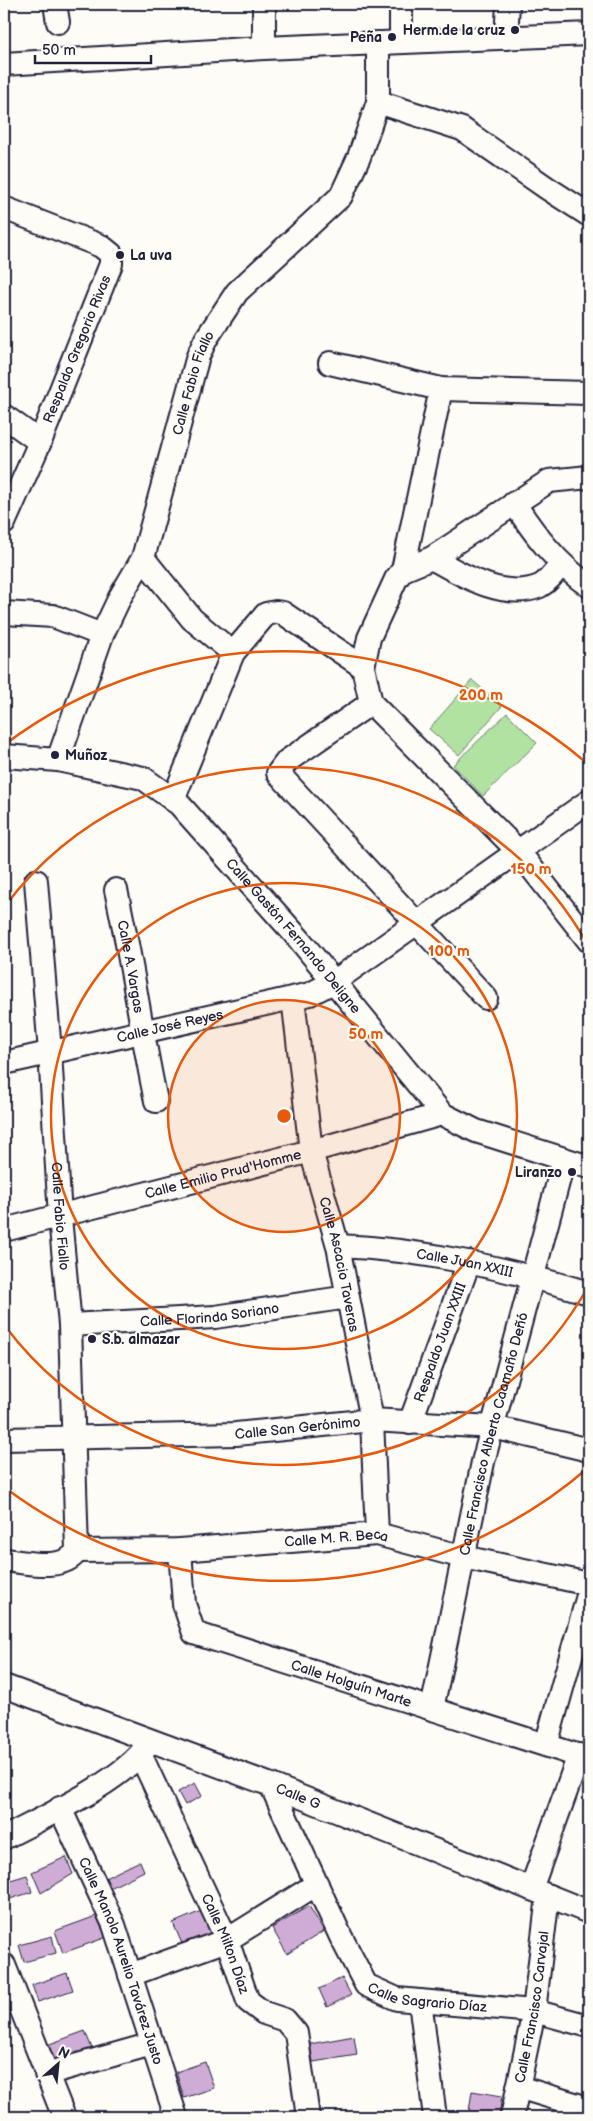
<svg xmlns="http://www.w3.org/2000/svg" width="593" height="2121" viewBox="0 0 593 2121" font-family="'Balsamiq Sans',sans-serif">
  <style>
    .green { fill: #b1e2a1; stroke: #6a826e }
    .building { fill: #cfacd6; stroke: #22223b }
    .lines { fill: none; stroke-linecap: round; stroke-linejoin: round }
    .minor-casing { stroke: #22223b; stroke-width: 26 }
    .minor { stroke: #fdfcf7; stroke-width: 22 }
    .ring { fill: none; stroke: #e8590c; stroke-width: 2.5 }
    .poi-dot { fill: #22223b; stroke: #fdfcf7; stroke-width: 2 }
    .labels { text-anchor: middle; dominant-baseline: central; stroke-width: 4.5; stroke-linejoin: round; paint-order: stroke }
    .poi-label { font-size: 14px; font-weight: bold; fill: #22223b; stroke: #fdfcf7; text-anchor: end }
    .street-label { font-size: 14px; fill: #22223b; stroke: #fdfcf7 }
    .centre { fill: #e8590c; stroke: #fdfcf7; stroke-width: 2.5 }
    .ring-label { font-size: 15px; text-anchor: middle; font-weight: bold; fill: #e8590c; stroke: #fdfcf7; stroke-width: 4.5; stroke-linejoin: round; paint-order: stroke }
  </style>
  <rect width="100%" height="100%" fill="#fdfcf7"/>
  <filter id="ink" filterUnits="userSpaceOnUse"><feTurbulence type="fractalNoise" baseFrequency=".02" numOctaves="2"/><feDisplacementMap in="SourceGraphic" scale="10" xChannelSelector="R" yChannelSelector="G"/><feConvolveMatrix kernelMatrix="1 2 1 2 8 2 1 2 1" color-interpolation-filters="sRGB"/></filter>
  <g filter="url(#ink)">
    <g class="green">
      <polygon points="472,680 502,706 459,755 429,729"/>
      <polygon points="507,713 537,743 483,796 453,765"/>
    </g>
    <g class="building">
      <polygon points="195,1783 202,1796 185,1805 178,1792"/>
      <polygon points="66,1857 73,1874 41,1893 32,1872"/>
      <polygon points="140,1861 144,1871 110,1888 105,1878"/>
      <polygon points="27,1875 32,1892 4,1901 4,1882"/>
      <polygon points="309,1906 324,1931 287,1954 272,1928"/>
      <polygon points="206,1909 216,1932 183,1946 173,1923"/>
      <polygon points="99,1915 107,1937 63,1953 55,1931"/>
      <polygon points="52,1936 56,1953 24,1962 19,1945"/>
      <polygon points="67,1973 73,1990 38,2002 32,1985"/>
      <polygon points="342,1978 351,1995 327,2007 319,1989"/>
      <polygon points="85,2031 93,2051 55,2065 47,2045"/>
      <polygon points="354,2036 357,2055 313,2062 310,2044"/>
      <polygon points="205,2062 214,2088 184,2098 176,2072"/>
      <polygon points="472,2091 502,2096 499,2116 469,2111"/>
    </g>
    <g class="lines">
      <g class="minor-casing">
        <g id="minor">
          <polyline points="55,4 58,22"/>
          <polyline points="264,4 264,48"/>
          <polyline points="401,4 401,42"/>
          <polyline points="506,38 508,4"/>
          <polyline points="4,64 264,48 589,34"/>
          <polyline points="378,102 462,129 547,188 589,215"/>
          <polyline points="4,208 101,246 111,254 111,264 40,442 4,523"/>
          <polyline points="330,363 441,389 589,393"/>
          <polyline points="4,416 40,442"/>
          <polyline points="589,477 549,481 432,558 403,570 396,579 369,638 363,667 371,703 519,852 589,941"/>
          <path d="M514,503c21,32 43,61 75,83"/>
          <polyline points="143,558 192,619 233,653"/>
          <path d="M432,558c30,17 72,43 108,28 9,-5 15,-14 21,-22"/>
          <polyline points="403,570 441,389"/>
          <polyline points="4,613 53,616 102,635"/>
          <polyline points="371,703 287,761 278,773 486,998"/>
          <path id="s1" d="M4,756l54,4 85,18 36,26 120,135 143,175 34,17 113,36"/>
          <path id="s2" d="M58,760l44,-125 18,-38 23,-39 55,-202 8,-17 31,-47 104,-96 18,-39 19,-55v-59"/>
          <polyline points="173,800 233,653 266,614 276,612 283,613 363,667"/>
          <path id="s3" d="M36,881l14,171 10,165 10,108 7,226"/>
          <path id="s4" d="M116,890c16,70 25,141 40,211"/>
          <path id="s5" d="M293,998l18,153 27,95 34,174 5,114"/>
          <path id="s6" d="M4,1063l306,-69 25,-13 254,-180"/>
          <path id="s7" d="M4,1230l307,-79 131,-37"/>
          <path id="s8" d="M338,1246c86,3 169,23 251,47"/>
          <path id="s9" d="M70,1325l145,-8 133,-20"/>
          <path id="s10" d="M410,1423l59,-161"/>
          <path id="s11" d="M4,1439l232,-5 136,-14 121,7 96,23"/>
          <path id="s12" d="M180,1550l4,54 10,29 395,126"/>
          <path id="s13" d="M77,1551l103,-1 197,-16 86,23 126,27"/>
          <path d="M4,1560c22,2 60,12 73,-9"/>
          <path id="s14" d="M4,1686l267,99 318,127"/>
          <path id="s15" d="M432,1709l51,-247 81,-302"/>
          <polyline points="546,1745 589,1592"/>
          <path id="s16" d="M141,1756l86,184 21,61 16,12 21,7 11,13 12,84"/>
          <path id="s17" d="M271,1785l70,152 25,48 31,14 137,12 55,15"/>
          <path id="s18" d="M60,1808l54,117 62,192"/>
          <path d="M4,1838c40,-21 120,-57 144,-94"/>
          <polyline points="531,1889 579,1755"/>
          <polyline points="4,1965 64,2117"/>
          <polyline points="130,1975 227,1940 317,1884"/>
          <polyline points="420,2001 435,2117"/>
          <polyline points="46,2074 152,2044"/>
          <polyline points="518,2087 578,2105 589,2110"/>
          <path id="s19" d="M512,2117l22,-106 14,-115"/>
        </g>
      </g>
      <use href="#minor" class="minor"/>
    </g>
  </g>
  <circle cx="284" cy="1116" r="116" fill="#e8590c" fill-opacity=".12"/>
  <g class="ring">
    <circle cx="284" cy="1116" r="116"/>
    <circle cx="284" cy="1116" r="233"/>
    <path d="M589 1285A349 349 0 0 1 5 1326M5 906A349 349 0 0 1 589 947"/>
    <path d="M589 1467A465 465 0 0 1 4 1487M4 745A465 465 0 0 1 589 765"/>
  </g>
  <g class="poi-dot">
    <circle cx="515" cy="30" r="5"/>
    <circle cx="392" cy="37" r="5"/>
    <circle cx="120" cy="255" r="5"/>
    <circle cx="55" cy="755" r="5"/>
    <circle cx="572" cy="1172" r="5"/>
    <circle cx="92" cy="1339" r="5"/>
  </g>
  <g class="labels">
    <g class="poi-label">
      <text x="505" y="30">Herm.de la cruz</text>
      <text x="382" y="37">Peña</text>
      <text x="130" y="255" text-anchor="start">La uva</text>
      <text x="65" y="755" text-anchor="start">Muñoz</text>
      <text x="562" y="1172">Liranzo</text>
      <text x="102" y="1339" text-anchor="start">S.b. almazar</text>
    </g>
    <g class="street-label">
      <text transform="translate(77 349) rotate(-68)">Respaldo Gregorio Rivas</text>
      <text stroke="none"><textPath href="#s2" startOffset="402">Calle Fabio Fiallo</textPath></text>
      <text stroke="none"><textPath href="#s1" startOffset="360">Calle Gastón Fernando Deligne</textPath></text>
      <text stroke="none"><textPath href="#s4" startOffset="78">Calle A. Vargas</textPath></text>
      <text stroke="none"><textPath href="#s6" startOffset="170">Calle José Reyes</textPath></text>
      <text stroke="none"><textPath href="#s7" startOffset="226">Calle Emilio Prud'Homme</textPath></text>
      <text stroke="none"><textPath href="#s3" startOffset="336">Calle Fabio Fiallo</textPath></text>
      <text stroke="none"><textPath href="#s8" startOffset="128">Calle Juan XXIII</textPath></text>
      <text stroke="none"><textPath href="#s5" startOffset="271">Calle Ascacio Taveras</textPath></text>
      <text stroke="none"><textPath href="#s9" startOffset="140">Calle Florinda Soriano</textPath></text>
      <text stroke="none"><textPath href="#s10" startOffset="86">Respaldo Juan XXIII</textPath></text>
      <text stroke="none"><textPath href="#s11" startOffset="294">Calle San Gerónimo</textPath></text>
      <text stroke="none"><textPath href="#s15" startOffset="282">Calle Francisco Alberto Caamaño Deñó</textPath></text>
      <text stroke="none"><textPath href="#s13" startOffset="260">Calle M. R. Beca</textPath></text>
      <text stroke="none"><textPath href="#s12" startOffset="250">Calle Holguín Marte</textPath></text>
      <text stroke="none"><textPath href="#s14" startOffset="314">Calle G</textPath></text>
      <text stroke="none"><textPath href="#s16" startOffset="206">Calle Milton Díaz</textPath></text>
      <text stroke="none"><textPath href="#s18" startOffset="165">Calle Manolo Aurelio Tavárez Justo</textPath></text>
      <text stroke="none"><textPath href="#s17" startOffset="285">Calle Sagrario Díaz</textPath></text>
      <text stroke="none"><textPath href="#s19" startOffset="112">Calle Francisco Carvajal</textPath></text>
    </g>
  </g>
  <circle cx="284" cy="1116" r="8" class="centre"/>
  <g class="ring-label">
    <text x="481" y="700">200 m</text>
    <text x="531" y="874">150 m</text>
    <text x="449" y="956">100 m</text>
    <text x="366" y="1039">50 m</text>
  </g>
  <rect width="593" height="2121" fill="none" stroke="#fdfcf7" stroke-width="20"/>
  <rect x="10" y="10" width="573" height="2101" fill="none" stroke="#22223b" stroke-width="2" filter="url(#ink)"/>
  <g transform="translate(58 2064) rotate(27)" stroke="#fdfcf7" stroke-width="4" paint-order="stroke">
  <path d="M0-4L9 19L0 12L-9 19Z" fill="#22223b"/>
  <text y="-8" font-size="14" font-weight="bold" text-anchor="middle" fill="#22223b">N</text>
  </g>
  <path d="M35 55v8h116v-8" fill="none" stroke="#22223b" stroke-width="2.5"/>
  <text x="42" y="55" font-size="15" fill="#22223b" stroke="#fdfcf7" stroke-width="4" paint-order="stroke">50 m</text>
</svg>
